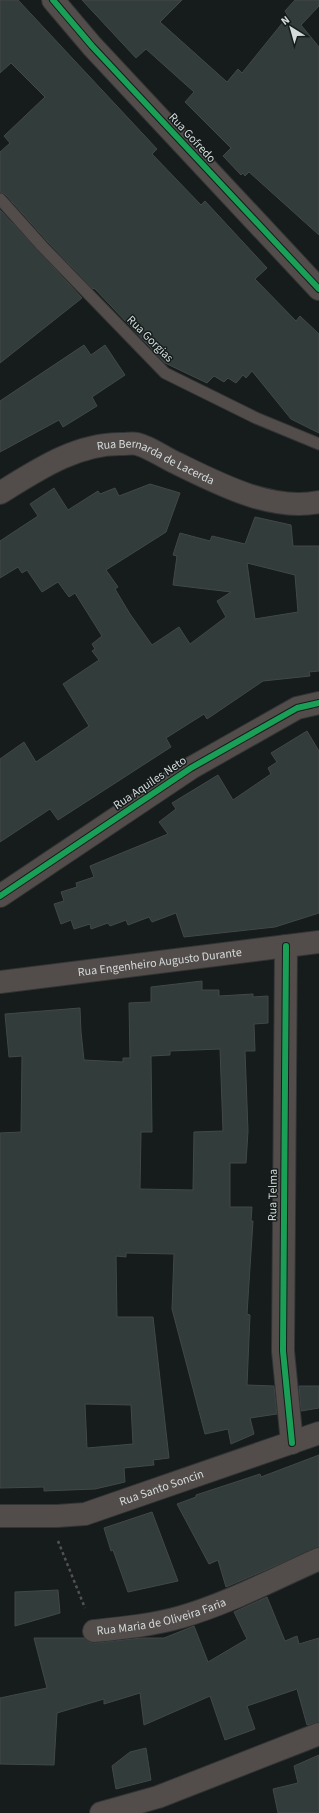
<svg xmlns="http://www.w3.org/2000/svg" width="319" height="1813" viewBox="0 0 319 1813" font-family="'Source Sans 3',sans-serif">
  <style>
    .building { fill: #323c3b; stroke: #434747; fill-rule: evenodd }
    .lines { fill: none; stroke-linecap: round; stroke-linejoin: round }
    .lane-casing { stroke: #323535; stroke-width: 13 }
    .street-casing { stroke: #323535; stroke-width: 24 }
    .path { stroke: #525150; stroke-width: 2.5; stroke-dasharray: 3 3; stroke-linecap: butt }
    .lane { stroke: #524d4b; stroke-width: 11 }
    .street { stroke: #524d4b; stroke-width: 22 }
    .cycleway-casing { stroke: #151c1c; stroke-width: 8 }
    .cycleway { stroke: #1a9f57; stroke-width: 6 }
    .labels { text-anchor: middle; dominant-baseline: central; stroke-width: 3; stroke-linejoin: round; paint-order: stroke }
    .street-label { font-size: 12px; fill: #d5dada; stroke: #151c1c }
  </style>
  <rect width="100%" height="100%" fill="#161b1b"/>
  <g class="building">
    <polygon points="0,0 18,0 157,149 152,154 201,205 205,201 267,268 255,279 296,321 300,316 319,334 319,433 291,419 252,371 246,378 243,375 236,383 228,378 224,382 214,376 207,383 165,363 94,288 93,289 47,241 5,194 0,192 0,152 10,143 4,136 45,97 11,63 0,73"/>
    <polygon points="82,0 182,0 160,22 227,82 238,69 242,73 288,16 285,11 295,0 319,0 319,6 301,25 319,47 319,235 249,172 245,176 243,173 241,175 223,156 231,148 185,102 194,92 146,49 136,58"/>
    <polygon points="0,210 82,298 0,363"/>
    <polygon points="84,345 91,355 105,345 125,375 92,397 97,406 63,427 59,420 0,452 0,401"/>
    <path d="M150,484l30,9 -14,39 -60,38 12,17 -3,2 15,25 22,31 27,-18 11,17 36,-27 -9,-16 14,-9 -58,-7 4,-29 -4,-1 7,-22 30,8 2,-5 33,8 10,-27 36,8 2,21h26v125l-10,1 1,4 -47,5 -56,38 -3,-5 -38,24 5,9 -113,73 -8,-11 -50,33v-83l24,-17 12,20 53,-36 -26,-42 36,-24 -7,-9 3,-2 -3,-5 10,-8 -27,-43 -6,4 -11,-15 -16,10 -15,-22 -5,3 -4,-6 -18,11v-37l38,-25 -8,-12 24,-16 14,22 30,-19 2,3 15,-6 4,8zM247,563l48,12 3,37 -43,7z"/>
    <polygon points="307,731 319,751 319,913 275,927 184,937 176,913 152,922 149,917 128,925 126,920 110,926 108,923 91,929 90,924 74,929 71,920 61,924 54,904 64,901 61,892 77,887 76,883 94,877 90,866 168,834 159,822 176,809 172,803 218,775 233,800 271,774 268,768 277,762 271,753"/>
    <path d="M202,981v9h17v6l34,-2v3l15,-1v27l-14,1 1,27h-10l3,80 -2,32h-16v44h22l-1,14h2l-6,93 3,1 -3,70 27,1 3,28 -27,4 4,16 -23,10 -3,-15 -23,5 -33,-125 2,-55 -48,-1v4l-10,-1 1,61h36l16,141 -16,2 1,5 -30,3 1,14 -30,7 -51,2v-4l-44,1v-355l21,-1 1,-76 -13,1 -4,-43 75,-6 1,24 3,28 39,2v-4h7l-1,-55 22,-1v-15zM220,1049l3,82 -29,1 -1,58 -53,-1 1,-57h11l-1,-76 19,-1v-4zM85,1404l46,1 2,39 -46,4z"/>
    <polygon points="299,1386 319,1386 319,1408 301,1411"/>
    <polygon points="319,1455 319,1547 226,1587 218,1560 209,1564 177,1504 196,1497 196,1495 260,1474 261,1477"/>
    <polygon points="152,1512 178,1581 128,1592 113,1550 111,1551 104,1528"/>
    <polygon points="58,1590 60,1613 15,1626 15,1592"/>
    <polygon points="267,1597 285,1641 297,1636 299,1644 319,1638 319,1722 307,1725 297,1689 247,1706 255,1729 225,1740 210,1696 144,1725 140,1693 104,1704 104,1699 57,1713 54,1765 0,1764 0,1698 47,1688 34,1638 84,1638 89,1642 95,1643 141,1638 164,1638 194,1626 208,1662 247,1639 234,1612"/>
    <polygon points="146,1748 151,1780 116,1789 112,1766 130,1752"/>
    <polygon points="319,1755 319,1813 278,1813 273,1789 298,1783 294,1766"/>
  </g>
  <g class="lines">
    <g class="lane-casing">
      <polyline id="lane" points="0,199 42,246 165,373 256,418 319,444"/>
    </g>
    <g class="street-casing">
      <g id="street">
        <polyline points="53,0 92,46 319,289"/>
        <path id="s1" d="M0,493c37,-23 77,-50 122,-49 5,0 11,-1 15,0 12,3 25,12 35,17 43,21 98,51 147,41"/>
        <polyline points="0,896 191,768 297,708 319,703"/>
        <polyline points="286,946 283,1351 292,1443"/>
        <path id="s2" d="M0,982l319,-40"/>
        <path id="s3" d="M0,1516h57l28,-2 234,-81"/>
        <path id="s4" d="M94,1631c29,-3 59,-6 87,-14 48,-14 93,-38 138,-58"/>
        <polyline points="101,1813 158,1797 319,1734"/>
      </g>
    </g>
    <polyline class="path" points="58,1541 85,1608"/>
    <use href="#lane" class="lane"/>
    <use href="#street" class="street"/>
    <g class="cycleway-casing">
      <g id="cycleway">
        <polyline points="53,0 92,46 319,289"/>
        <polyline points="0,896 191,768 297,708 319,703"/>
        <polyline points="286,946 283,1351 292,1443"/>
      </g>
    </g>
    <use href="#cycleway" class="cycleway"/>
  </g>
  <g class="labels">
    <g class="street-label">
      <text transform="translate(192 138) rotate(47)">Rua Gofredo</text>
      <text transform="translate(150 339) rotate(45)">Rua Gorgias</text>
      <text stroke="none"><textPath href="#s1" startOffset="171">Rua Bernarda de Lacerda</textPath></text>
      <text transform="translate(150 783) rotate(-34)">Rua Aquiles Neto</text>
      <text stroke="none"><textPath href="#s2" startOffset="161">Rua Engenheiro Augusto Durante</textPath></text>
      <text transform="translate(273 1195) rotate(-89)">Rua Telma</text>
      <text stroke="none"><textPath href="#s3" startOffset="166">Rua Santo Soncin</textPath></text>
      <text stroke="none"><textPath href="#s4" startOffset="69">Rua Maria de Oliveira Faria</textPath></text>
    </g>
  </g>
  <g transform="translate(291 28) rotate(323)" stroke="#151c1c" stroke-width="3" paint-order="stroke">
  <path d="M0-3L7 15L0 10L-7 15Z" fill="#d5dada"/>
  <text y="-6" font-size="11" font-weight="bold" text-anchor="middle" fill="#d5dada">N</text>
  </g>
</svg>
